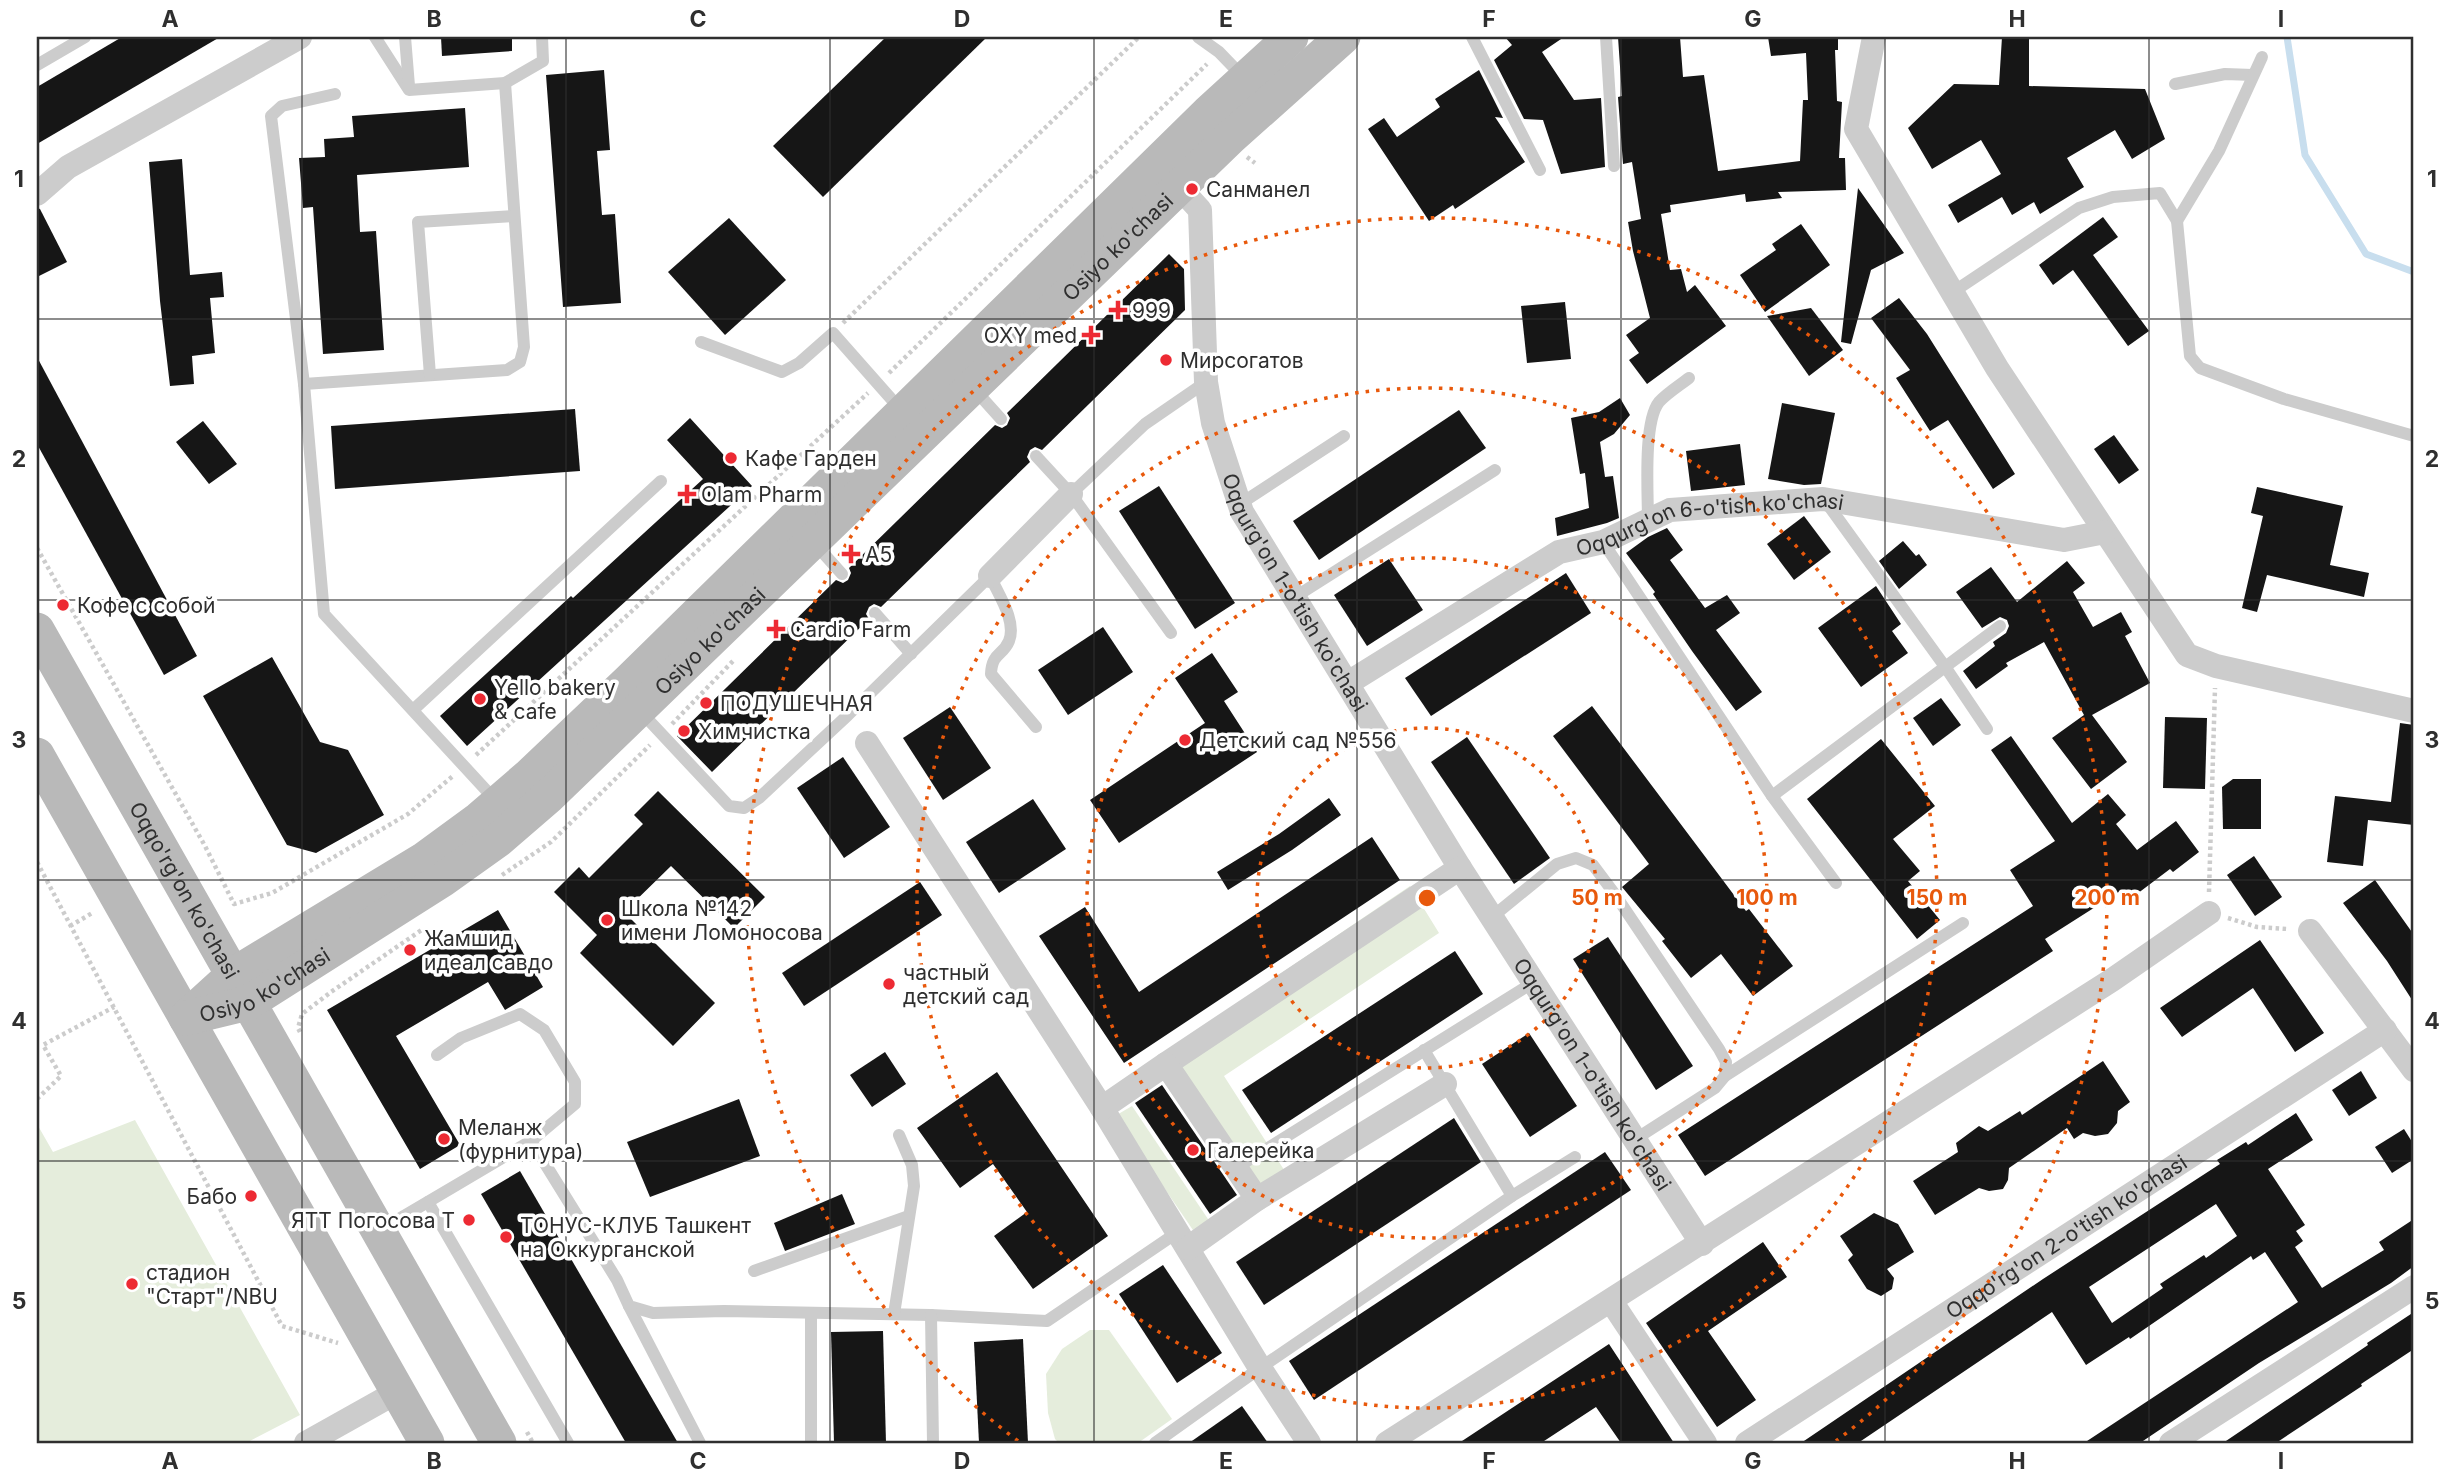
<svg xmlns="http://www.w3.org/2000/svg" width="2451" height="1480" viewBox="0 0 2451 1480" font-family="Inter,sans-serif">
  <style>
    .green { fill: #e5eddc }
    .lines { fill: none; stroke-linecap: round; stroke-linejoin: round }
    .stream { stroke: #c8deee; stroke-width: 7 }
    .building { fill: #161616; fill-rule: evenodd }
    .path { stroke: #ccc; stroke-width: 4.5; stroke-dasharray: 3.5 3.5; stroke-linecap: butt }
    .service { stroke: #ccc; stroke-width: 12 }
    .minor { stroke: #ccc; stroke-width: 24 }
    .secondary { stroke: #b9b9b9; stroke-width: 35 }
    .grid { fill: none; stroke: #2f2f2f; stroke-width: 2; stroke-opacity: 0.55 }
    .ring { fill: none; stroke: #e8590c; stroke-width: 3.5; stroke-dasharray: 3.5 7 }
    .poi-dot { fill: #ed2a33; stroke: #fff; stroke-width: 2.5 }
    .labels { text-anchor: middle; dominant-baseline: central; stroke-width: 7; stroke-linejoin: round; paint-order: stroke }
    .poi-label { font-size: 21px; fill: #2f2f2f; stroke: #fff; text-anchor: start }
    .street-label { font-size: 21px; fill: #2f2f2f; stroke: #fff }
    .centre { fill: #e8590c; stroke: #fff; stroke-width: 3.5 }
    .ring-label { font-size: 21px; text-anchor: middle; font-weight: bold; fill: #e8590c; stroke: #fff; stroke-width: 7; stroke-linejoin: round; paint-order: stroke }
    .neatline { fill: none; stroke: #2f2f2f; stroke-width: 2.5 }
    .grid-label { font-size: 23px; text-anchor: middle; font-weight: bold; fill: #2f2f2f }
  </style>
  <rect width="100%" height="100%" fill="#fff"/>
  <g class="green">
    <polygon points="1410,886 1439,933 1224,1076 1288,1176 1260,1195 1165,1052"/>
    <polygon points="1132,1106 1210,1222 1195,1233 1115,1116"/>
    <polygon points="135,1120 300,1415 246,1443 37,1443 37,1124 53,1152"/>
    <polygon points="1090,1330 1109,1330 1172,1419 1138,1443 1059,1443 1055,1439 1048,1413 1046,1374 1062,1349"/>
  </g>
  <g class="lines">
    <polyline class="stream" points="2287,37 2305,155 2366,254 2414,272"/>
  </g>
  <g class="building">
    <polygon points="122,37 220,37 37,144 37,87"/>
    <polygon points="441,37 512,37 512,51 442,56"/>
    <polygon points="886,37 987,37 823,197 773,146"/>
    <polygon points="1505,37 1564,37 1542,52 1574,100 1601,98 1605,167 1561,174 1543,120 1524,119 1494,60 1512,45"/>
    <polygon points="1618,37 1680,37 1683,77 1704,75 1718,171 1800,161 1803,100 1808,100 1806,53 1771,56 1768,37 1838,37 1838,50 1835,50 1837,101 1842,102 1839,158 1845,158 1846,190 1778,192 1782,198 1746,202 1745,194 1670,205 1671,212 1661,214 1670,270 1681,269 1687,292 1695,285 1726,326 1647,384 1629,360 1639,353 1626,335 1650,318 1633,251 1628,222 1641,219 1632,162 1623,164 1618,97 1622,96"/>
    <polygon points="2002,37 2029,37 2029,86 2145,89 2165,139 2132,159 2115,130 2067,158 2084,187 2040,214 2034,202 2012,215 2002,197 1958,223 1948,205 2001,174 1981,140 1932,169 1908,128 1954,84 1999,85"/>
    <polygon points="604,70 610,150 597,151 602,215 615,214 621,303 563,307 546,75"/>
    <polygon points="1479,70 1503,118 1495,117 1525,162 1455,209 1453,205 1429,221 1368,129 1384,118 1397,137 1440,107 1435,99"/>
    <polygon points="465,108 469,167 357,175 360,232 376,231 384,350 323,354 313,207 303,208 299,158 325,157 324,139 354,137 352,116"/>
    <polygon points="182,159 190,275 222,272 224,297 210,298 215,353 192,356 194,384 170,386 160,301 149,162"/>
    <polygon points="1858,188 1904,253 1871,270 1851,344 1841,342"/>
    <polygon points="37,208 40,209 67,262 37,277"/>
    <polygon points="2103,217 2118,237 2093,255 2149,331 2128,346 2073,270 2053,285 2039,265"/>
    <polygon points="729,218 786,280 725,335 668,272"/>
    <polygon points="1801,224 1830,265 1765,312 1740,275 1776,250 1772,244"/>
    <polygon points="1169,254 1184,269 1185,310 1042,450 1035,447 1030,450 1027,457 1030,462 881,607 874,604 869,607 866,614 869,619 712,772 677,736 836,580 843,583 848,580 851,573 849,568 995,425 1002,428 1007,425 1010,418 1007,413"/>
    <polygon points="1899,298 1927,334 2015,474 1993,489 1948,420 1930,431 1896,378 1910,370 1871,318"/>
    <polygon points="1565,302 1571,359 1527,363 1521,306"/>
    <polygon points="1811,308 1843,350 1809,376 1767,316"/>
    <polygon points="37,357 197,656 164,675 37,444"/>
    <polygon points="1620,398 1630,415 1614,434 1600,442 1605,477 1613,476 1619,518 1607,523 1557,536 1555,518 1589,508 1585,473 1580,474 1571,418 1599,412"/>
    <polygon points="1782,403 1835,413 1821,484 1804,485 1768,479"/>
    <polygon points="575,409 580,471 335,489 331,426"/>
    <polygon points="1459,410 1486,448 1319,560 1293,521"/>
    <polygon points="690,418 752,486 467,746 440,716 571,596 573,598 703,479 667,440"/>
    <polygon points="203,421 237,464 209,484 176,442"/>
    <polygon points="2114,435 2139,470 2119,484 2094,449"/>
    <polygon points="1740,444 1745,485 1691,491 1686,451"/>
    <polygon points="1159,486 1235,603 1195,629 1119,511"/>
    <polygon points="2257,487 2343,506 2330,565 2369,573 2364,597 2267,575 2257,612 2242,608 2263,516 2251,513"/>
    <polygon points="1804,516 1831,552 1794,580 1767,544"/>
    <polygon points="1667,528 1683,550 1670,560 1705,608 1727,595 1740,613 1716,630 1762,692 1736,711 1692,651 1653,594 1655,592 1626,553 1648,537"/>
    <polygon points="1903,541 1916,556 1919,554 1927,565 1899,589 1879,561"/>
    <polygon points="1389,559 1423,610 1367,646 1334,595"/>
    <polygon points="2067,561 2085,583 2073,592 2093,627 2121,612 2132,632 2125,636 2150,683 2092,715 2127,762 2091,789 2052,738 2084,715 2044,642 2006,663 2008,666 1976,689 1963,671 1995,646 1993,642 2006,633 2009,626 2007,620 2000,617 1982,628 1956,592 1991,567 2017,602"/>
    <polygon points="1566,573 1591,613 1431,716 1405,678"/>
    <polygon points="1876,586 1901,624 1892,631 1908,653 1861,687 1818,628"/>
    <polygon points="1103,627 1133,672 1068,715 1038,670"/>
    <polygon points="1212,653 1238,692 1224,701 1257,752 1119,843 1090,800 1205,723 1175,678"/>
    <polygon points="272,657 320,742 348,750 384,815 316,853 287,845 203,696"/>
    <polygon points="1941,698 1961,725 1933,746 1913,718"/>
    <polygon points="1592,706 1746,911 1749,909 1793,966 1753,996 1721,954 1691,978 1662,941 1665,939 1622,887 1649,864 1553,736"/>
    <polygon points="950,707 991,768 943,800 903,738"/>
    <polygon points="2165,717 2207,718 2205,789 2163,788"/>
    <polygon points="2400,723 2414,725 2414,825 2368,820 2363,866 2327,862 2335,796 2391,802"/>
    <polygon points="2011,736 2072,823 2108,794 2126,815 2116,824 2137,850 2176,821 2199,852 2173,872 2170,869 2129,900 2122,890 2045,939 2053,951 1705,1176 1678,1135 2033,906 2010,870 2055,841 1991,750"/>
    <polygon points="1467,737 1550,858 1514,884 1431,762"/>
    <polygon points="1881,739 1935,806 1893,839 1920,871 1908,881 1940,920 1917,939 1807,799"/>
    <polygon points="843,757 890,827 844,858 797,788"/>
    <polygon points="2233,779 2261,779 2261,829 2223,829 2222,787"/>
    <polygon points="658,791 765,897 734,928 671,866 624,912 715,1003 673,1046 580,953 597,935 554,892 579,867 589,878 643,824 634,815"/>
    <polygon points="1329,798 1341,815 1292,850 1228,890 1217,872 1279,834"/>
    <polygon points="1033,799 1066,849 999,893 966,842"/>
    <polygon points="1372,837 1400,880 1124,1063 1039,936 1085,907 1139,992"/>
    <polygon points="2254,856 2282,897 2255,916 2227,875"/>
    <polygon points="2375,880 2414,935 2414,1003 2387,961 2343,903"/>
    <polygon points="920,882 942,915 804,1006 782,973"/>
    <polygon points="498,910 543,987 505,1010 488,982 396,1036 460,1145 420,1169 327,1010"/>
    <polygon points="1608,937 1693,1066 1656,1090 1573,959"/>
    <polygon points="2260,940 2324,1033 2295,1052 2253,988 2182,1037 2160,1008"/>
    <polygon points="1455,951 1483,994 1271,1133 1242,1090"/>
    <polygon points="1529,1033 1577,1106 1530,1137 1482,1064"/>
    <polygon points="885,1052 906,1084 872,1107 850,1075"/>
    <polygon points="2103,1061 2130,1102 2118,1111 2117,1123 2108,1134 2095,1136 2083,1133 2074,1139 2067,1128 2009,1168 2008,1180 2003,1189 1989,1191 1979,1188 1935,1215 1913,1181 1958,1152 1956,1143 1979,1126 1988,1131 2020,1111 2022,1115"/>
    <polygon points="2361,1071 2377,1098 2349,1116 2332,1090"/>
    <polygon points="997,1072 1108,1236 1033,1289 994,1236 1027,1212 993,1164 960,1188 917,1128"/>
    <polygon points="1162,1085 1237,1195 1210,1214 1135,1103"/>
    <polygon points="739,1099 760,1156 650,1197 627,1142"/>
    <path d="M2296,1113l17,27 -45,29 37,56 -9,6 7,10 -8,6 27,41 62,-38 -5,-8 35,-23v47l-23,17 -132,80 -119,80h-56l214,-141 -33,-50 -12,8 -2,-4 -121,83 -1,-2 -43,28 -34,-53 -194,131h-57l242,-164 177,-115 -3,-4 29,-18 2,3zM2216,1204l21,32 -31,22 -2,-3 -44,29 3,4 -51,35 -23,-36z"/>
    <polygon points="1454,1118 1481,1162 1264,1305 1236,1262"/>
    <polygon points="2404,1129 2414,1145 2414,1159 2392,1173 2375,1147"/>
    <polygon points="1605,1152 1631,1190 1314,1400 1289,1361"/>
    <polygon points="520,1171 678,1443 626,1443 481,1194"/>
    <polygon points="842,1194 855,1224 785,1251 774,1223"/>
    <polygon points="1874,1213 1898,1224 1914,1252 1887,1269 1894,1278 1892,1289 1881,1296 1867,1289 1848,1260 1853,1255 1840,1236"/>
    <polygon points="1763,1242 1787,1277 1708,1331 1756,1400 1717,1427 1646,1323"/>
    <polygon points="1163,1265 1222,1353 1177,1383 1119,1294"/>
    <polygon points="2414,1312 2414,1349 2361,1384 2362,1386 2276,1443 2223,1443 2368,1345 2367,1343"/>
    <polygon points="883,1331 886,1443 834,1443 831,1332"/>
    <polygon points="1023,1339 1028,1443 979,1443 974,1342"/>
    <polygon points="1609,1344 1674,1443 1621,1443 1596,1407 1541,1443 1459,1443"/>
    <polygon points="1242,1406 1268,1443 1189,1443"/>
  </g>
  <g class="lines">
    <g class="path">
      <polyline points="1247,157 1255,163"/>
      <polyline points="843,323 1139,37"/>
      <polyline points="889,373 1207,64"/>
      <polyline points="37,548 205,846 234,904 272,893 408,814 454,775"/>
      <polyline points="672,724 734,660"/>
      <polyline points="476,755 868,393"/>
      <polyline points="37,862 282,1326 338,1343"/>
      <polyline points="502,875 551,842 650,745"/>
      <polyline points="2209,892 2215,688"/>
      <polyline points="2228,918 2257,927 2288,929"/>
      <polyline points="70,926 94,912"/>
      <polyline points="300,1032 298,1028 302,1014 331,992 423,929"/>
      <polyline points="37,1099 61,1076 43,1045 114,1007"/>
      <polyline points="527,1432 533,1443"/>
    </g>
    <g class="service">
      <polyline points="375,37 409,90 505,83 543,61 542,37"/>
      <polyline points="405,37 409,86"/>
      <polyline points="1198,37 1219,52 1245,79"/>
      <polyline points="1472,37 1540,170"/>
      <polyline points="1606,37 1614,166"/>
      <polyline points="37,65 85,37"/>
      <polyline points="2175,84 2225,74 2253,75"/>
      <polyline points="335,94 282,106 271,116 304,384 507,370 520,362 524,347 505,83"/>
      <polyline points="2177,221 2219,151 2262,57"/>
      <polyline points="1953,292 2079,208 2113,197 2160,193 2177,221 2190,356 2200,368 2284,399 2414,436"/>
      <polyline points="701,342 782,372 799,363 833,333 901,410"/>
      <polyline points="430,375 418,222 514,216"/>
      <polyline points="304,384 324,614 497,802"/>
      <polyline points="975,390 1001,419"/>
      <polyline points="1036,456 1071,494 1171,633"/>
      <polyline points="1071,494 1145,424 1206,382"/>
      <polyline points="1826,502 1946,668 1987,729"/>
      <polyline points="1240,504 1344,436"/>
      <path d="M1648,521c0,-27 -5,-99 11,-119 8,-9 21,-17 30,-24"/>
      <polyline points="1603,542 1772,796 1836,883"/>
      <polyline points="815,544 842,574"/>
      <polyline points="1295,597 1495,470"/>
      <polyline points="875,613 911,654"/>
      <polyline points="413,710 661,481"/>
      <path d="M641,712l88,94 15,2 15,-10 89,-83 142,-139c8,18 27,45 19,65 -6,15 -17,11 -18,33l45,53"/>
      <polyline points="1772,796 2000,626"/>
      <polyline points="1492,917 1557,864 1576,858 1593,865 1614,893 1719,1049 1726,1062 1725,1076 1715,1088 1634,1140"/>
      <polyline points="1725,1076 1963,923"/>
      <polyline points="531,1141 617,1280 629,1306 653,1313 724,1311 931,1315 1047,1321 1178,1232"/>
      <polyline points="1236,1168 1534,982"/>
      <polyline points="1512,1196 1575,1157"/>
      <polyline points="428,1202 568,1443"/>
      <polyline points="382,1229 531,1141 575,1104 575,1082 544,1030 520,1014 461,1038 437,1055"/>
      <polyline points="754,1271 909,1216"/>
      <polyline points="629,1306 700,1443"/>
      <polyline points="894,1314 914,1186 912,1165 899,1135"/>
      <polyline points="931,1315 933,1443"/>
      <polyline points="811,1443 811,1313"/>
      <polyline points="1155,1443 1260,1368 1512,1196 1424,1050"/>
    </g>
    <g class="minor">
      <polyline points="1874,37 1856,129 1997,368 2187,655 2216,666 2414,711"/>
      <path id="s1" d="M1179,187l21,23 6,172 7,41 29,89 218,356 242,376"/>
      <polyline points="37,194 68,167 300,37"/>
      <polyline points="990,576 1071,494"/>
      <path id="s2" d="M1348,683l211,-131 44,-10 67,-32 153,-11 241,41 41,-8"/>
      <polyline points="867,743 1102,1108 1260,1368 1309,1443"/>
      <polyline points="2310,931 2414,1070"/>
      <polyline points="1166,1064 1460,868"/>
      <polyline points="1102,1108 1166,1064 1257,1199 1188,1248"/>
      <polyline points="1257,1199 1445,1084"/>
      <polyline points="1611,1301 1705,1443"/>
      <polyline points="306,1443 397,1392"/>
      <polyline points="1387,1443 2112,980 2209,913"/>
      <path id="s3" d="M1747,1443l638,-413"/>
      <polyline points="2171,1443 2414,1287"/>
    </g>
    <g class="secondary">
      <path id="s4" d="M37,630l462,813"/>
      <polyline points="37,755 427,1443"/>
      <polyline points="188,1016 233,975 423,860 479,819 530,775 629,681 1208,113 1291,37"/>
      <path id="s5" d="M186,1018l62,-15 194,-123 56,-40 51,-44 682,-659 112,-100"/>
    </g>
  </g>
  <path class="grid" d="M302,37v1406M566,37v1406M830,37v1406M1094,37v1406M1357,37v1406M1621,37v1406M1885,37v1406M2149,37v1406M37,319h2377M37,600h2377M37,880h2377M37,1161h2377"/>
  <g class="ring">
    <circle cx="1427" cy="898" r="170"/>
    <circle cx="1427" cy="898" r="340"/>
    <circle cx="1427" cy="898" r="510"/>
    <path d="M1018 1441A680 680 0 1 1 1836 1441"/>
  </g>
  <g class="poi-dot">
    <circle cx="1192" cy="189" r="7"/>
    <path d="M1114.5 299.5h7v7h7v7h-7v7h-7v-7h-7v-7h7z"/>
    <path d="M1087.5 324.5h7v7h7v7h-7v7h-7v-7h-7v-7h7z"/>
    <circle cx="1166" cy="360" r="7"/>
    <circle cx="731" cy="458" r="7"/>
    <path d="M683.5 483.5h7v7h7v7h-7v7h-7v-7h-7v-7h7z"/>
    <path d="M847.5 543.5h7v7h7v7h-7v7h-7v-7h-7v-7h7z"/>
    <circle cx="63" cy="605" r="7"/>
    <path d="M772.5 618.5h7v7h7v7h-7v7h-7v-7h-7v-7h7z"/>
    <circle cx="480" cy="699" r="7"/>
    <circle cx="706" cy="703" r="7"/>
    <circle cx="684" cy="731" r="7"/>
    <circle cx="1185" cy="740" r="7"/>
    <circle cx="607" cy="920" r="7"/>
    <circle cx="410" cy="950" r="7"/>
    <circle cx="889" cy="984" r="7"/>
    <circle cx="444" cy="1139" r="7"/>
    <circle cx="1193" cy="1150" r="7"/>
    <circle cx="251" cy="1196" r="7"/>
    <circle cx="469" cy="1220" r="7"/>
    <circle cx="506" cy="1237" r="7"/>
    <circle cx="132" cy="1284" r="7"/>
  </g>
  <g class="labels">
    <g class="poi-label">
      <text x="1206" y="189">Санманел</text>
      <text x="1132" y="310">999</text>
      <text x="1077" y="335" text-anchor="end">OXY med</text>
      <text x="1180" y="360">Мирсогатов</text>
      <text x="745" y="458">Кафе Гарден</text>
      <text x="701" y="494">Olam Pharm</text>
      <text x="865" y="554">A5</text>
      <text x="77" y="605">Кофе с собой</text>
      <text x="790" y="629">Cardio Farm</text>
      <text x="494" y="687">Yello bakery<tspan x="494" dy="24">&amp; cafe</tspan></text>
      <text x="720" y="703">ПОДУШЕЧНАЯ</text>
      <text x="698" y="731">Химчистка</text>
      <text x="1199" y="740">Детский сад №556</text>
      <text x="621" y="908">Школа №142<tspan x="621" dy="24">имени Ломоносова</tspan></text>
      <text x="424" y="938">Жамшид<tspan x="424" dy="24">идеал савдо</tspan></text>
      <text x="903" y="972">частный<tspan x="903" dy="24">детский сад</tspan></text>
      <text x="458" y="1127">Меланж<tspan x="458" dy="24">(фурнитура)</tspan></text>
      <text x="1207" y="1150">Галерейка</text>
      <text x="237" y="1196" text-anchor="end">Бабо</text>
      <text x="455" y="1220" text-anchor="end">ЯТТ Погосова Т</text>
      <text x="520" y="1225">ТОНУС-КЛУБ Ташкент<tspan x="520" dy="24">на Оккурганской</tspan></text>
      <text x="146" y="1272">стадион<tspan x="146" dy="24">"Старт"/NBU</tspan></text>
    </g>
    <g class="street-label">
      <text stroke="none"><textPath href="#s5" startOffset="1220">Osiyo ko'chasi</textPath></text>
      <text stroke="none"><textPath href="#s2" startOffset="404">Oqqurg'on 6-o'tish ko'chasi</textPath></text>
      <text stroke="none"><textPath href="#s1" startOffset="434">Oqqurg'on 1-o'tish ko'chasi</textPath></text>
      <text stroke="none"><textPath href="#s5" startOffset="653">Osiyo ko'chasi</textPath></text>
      <text stroke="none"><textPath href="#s4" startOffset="299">Oqqo'rg'on ko'chasi</textPath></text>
      <text stroke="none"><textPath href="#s5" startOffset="86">Osiyo ko'chasi</textPath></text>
      <text stroke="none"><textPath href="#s1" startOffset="1001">Oqqurg'on 1-o'tish ko'chasi</textPath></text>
      <text stroke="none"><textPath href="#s3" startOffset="380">Oqqo'rg'on 2-o'tish ko'chasi</textPath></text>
    </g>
  </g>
  <circle cx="1427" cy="898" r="10" class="centre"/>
  <g class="ring-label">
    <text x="1597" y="905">50 m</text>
    <text x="1767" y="905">100 m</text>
    <text x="1937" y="905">150 m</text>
    <text x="2107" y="905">200 m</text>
  </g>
  <rect width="2451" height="1480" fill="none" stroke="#ffffff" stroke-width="77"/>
  <rect x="38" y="38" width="2374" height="1404" class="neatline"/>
  <g class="grid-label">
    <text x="170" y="27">A</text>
    <text x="434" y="27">B</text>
    <text x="698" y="27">C</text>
    <text x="962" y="27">D</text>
    <text x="1226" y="27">E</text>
    <text x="1489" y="27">F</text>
    <text x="1753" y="27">G</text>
    <text x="2017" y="27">H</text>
    <text x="2281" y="27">I</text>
    <text x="19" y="187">1</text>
    <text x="2432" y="187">1</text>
    <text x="19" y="467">2</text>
    <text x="2432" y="467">2</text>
    <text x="19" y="748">3</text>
    <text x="2432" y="748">3</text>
    <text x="19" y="1029">4</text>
    <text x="2432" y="1029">4</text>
    <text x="19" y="1309">5</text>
    <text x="2432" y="1309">5</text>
    <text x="170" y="1469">A</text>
    <text x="434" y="1469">B</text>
    <text x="698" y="1469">C</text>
    <text x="962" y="1469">D</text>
    <text x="1226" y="1469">E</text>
    <text x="1489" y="1469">F</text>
    <text x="1753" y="1469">G</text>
    <text x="2017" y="1469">H</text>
    <text x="2281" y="1469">I</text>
  </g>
</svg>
